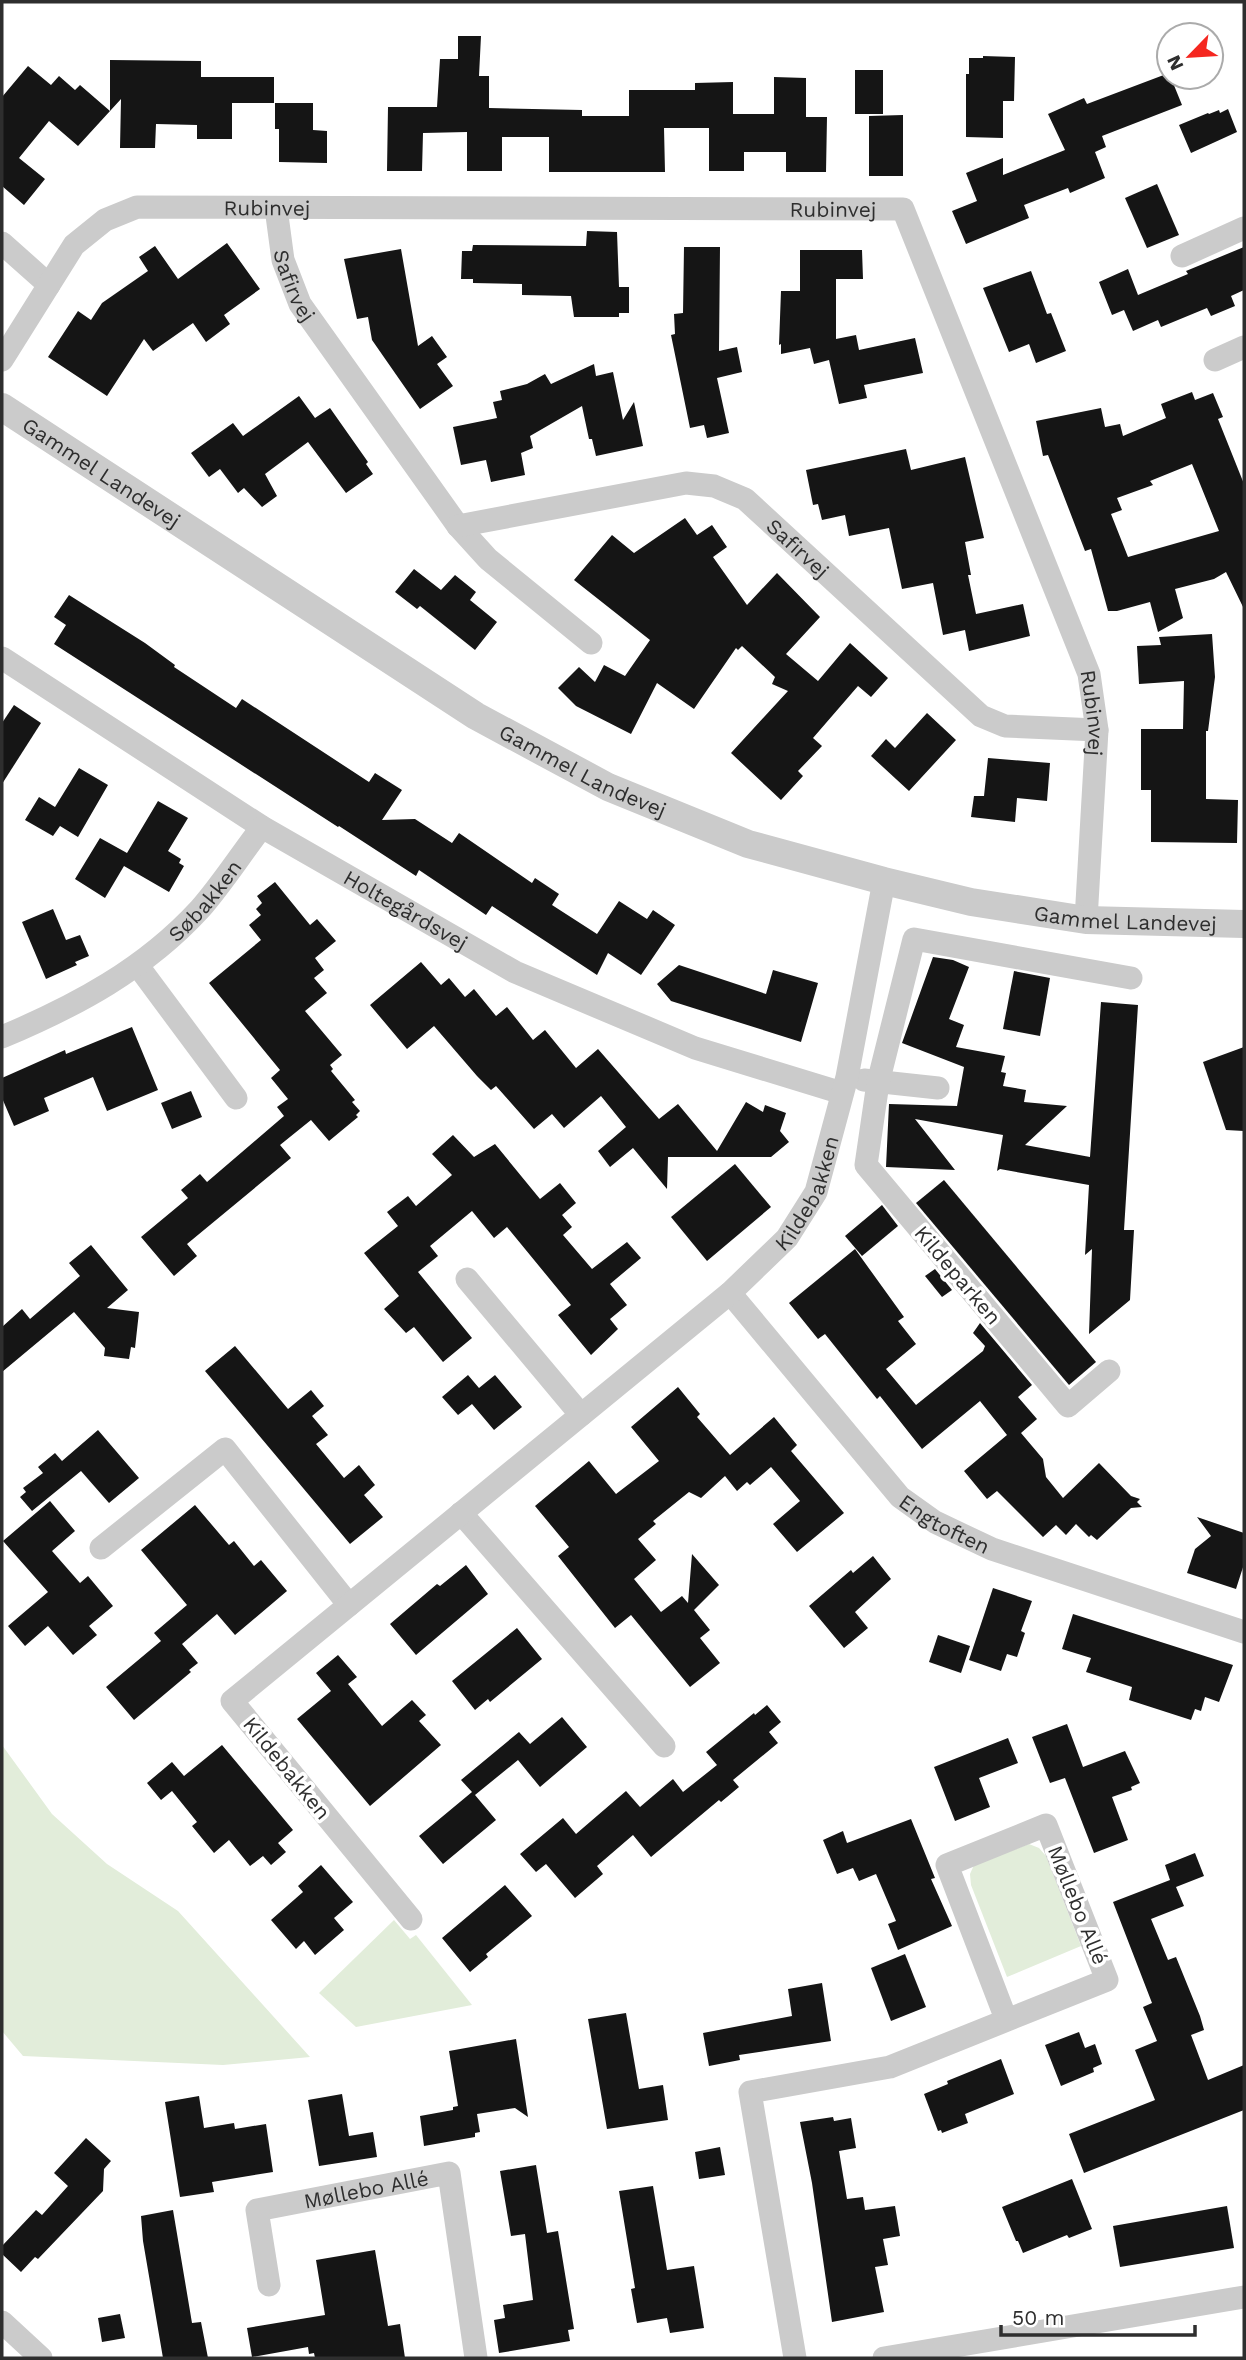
<svg xmlns="http://www.w3.org/2000/svg" width="1246" height="2360" viewBox="0 0 1246 2360" font-family="'Work Sans',sans-serif">
  <style>
    .green { fill: #e2edda }
    .building { fill: #151515; fill-rule: evenodd }
    .lines { fill: none; stroke-linecap: round; stroke-linejoin: round }
    .minor { stroke: #cbcbcb; stroke-width: 23 }
    .tertiary { stroke: #cbcbcb; stroke-width: 28 }
    .labels { text-anchor: middle; dominant-baseline: central; stroke-width: 7; stroke-linejoin: round; paint-order: stroke }
    .street-label { font-size: 21px; fill: #2e2e2e; stroke: #fff }
  </style>
  <rect width="100%" height="100%" fill="#fff"/>
  <g class="green">
    <polygon points="2,1745 52,1814 107,1864 178,1911 310,2057 223,2065 23,2056 2,2031"/>
    <polygon points="1029,1844 1039,1848 1046,1856 1081,1946 1007,1977 971,1885 970,1874 974,1865"/>
    <polygon points="394,1920 410,1939 416,1935 472,2005 356,2027 319,1993"/>
  </g>
  <g class="building">
    <polygon points="458,36 481,36 479,76 489,76 489,108 582,110 582,116 629,116 629,90 695,90 695,83 733,82 733,114 774,114 774,77 806,78 806,117 827,117 826,172 786,172 786,152 744,152 744,171 709,171 709,128 664,128 665,172 549,172 549,137 502,137 502,171 467,171 467,132 423,133 422,171 387,171 388,107 437,107 440,59 458,59"/>
    <polygon points="983,56 1015,57 1014,101 1003,101 1003,138 966,137 966,74 969,74 969,58 983,58"/>
    <polygon points="110,60 201,61 201,77 274,77 274,103 232,103 232,139 197,139 197,125 156,124 155,148 120,148 121,99 78,146 49,121 19,158 45,179 24,205 2,186 2,97 28,66 51,85 59,76 75,90 80,85 110,111"/>
    <rect x="855" y="70" width="28" height="44"/>
    <polygon points="1169,73 1182,105 1102,136 1106,147 1095,152 1105,178 1070,193 1068,188 1024,205 1029,218 966,244 952,211 977,201 966,173 1003,158 1003,175 1065,150 1048,114 1084,98 1087,104"/>
    <polygon points="275,103 313,103 313,130 327,131 327,163 279,162 279,129 275,129"/>
    <polygon points="1228,109 1237,132 1191,153 1179,125 1208,113 1209,114 1219,110 1220,113"/>
    <polygon points="903,115 903,176 869,176 869,116"/>
    <polygon points="1157,184 1179,235 1147,248 1125,198"/>
    <polygon points="587,231 617,232 619,287 629,287 629,313 619,313 619,317 574,317 571,296 522,295 522,284 473,283 473,279 461,279 462,251 472,251 473,245 586,246"/>
    <polygon points="227,243 260,289 224,315 230,324 206,342 193,323 153,351 144,339 107,396 48,357 78,311 91,320 102,303 148,271 139,257 155,246 178,279"/>
    <polygon points="684,247 720,247 719,351 737,347 742,372 717,378 729,433 707,438 704,425 690,428 671,335 675,334 674,314 683,313"/>
    <polygon points="1244,247 1244,290 1231,296 1235,306 1211,316 1207,308 1161,327 1158,320 1133,331 1124,310 1112,315 1099,282 1128,269 1138,295 1188,274 1186,271"/>
    <polygon points="401,249 418,346 432,336 447,357 437,364 453,386 420,409 372,340 368,317 357,319 344,259"/>
    <polygon points="800,250 862,250 863,279 836,279 836,339 856,335 859,350 915,338 923,373 864,385 867,398 839,404 829,360 814,364 810,348 781,354 781,344 779,345 781,291 800,291"/>
    <polygon points="1031,271 1047,314 1051,313 1066,351 1036,363 1029,344 1009,352 983,288"/>
    <polygon points="594,364 596,376 613,372 623,420 634,402 643,446 596,456 592,439 589,439 582,406 530,436 533,448 521,453 525,475 491,482 486,460 461,465 453,427 497,418 493,402 502,400 500,391 527,384 545,374 551,384"/>
    <path d="M1192,392l3,8 18,-7 10,24 -5,2 26,65v125l-18,-37 -12,7 -39,10 8,29 -25,14 -8,-30 -33,9h-9l-17,-62 -6,2 -37,-96 -5,1 -7,-35 65,-13 4,19 15,-3 3,12 43,-18 -5,-14zM1192,464l27,67 -91,26 -17,-43 11,-4 -5,-12 36,-13 -3,-4z"/>
    <polygon points="299,396 315,418 330,408 368,462 366,464 373,474 346,493 308,442 265,474 277,496 262,507 244,488 238,493 220,469 209,477 191,453 233,423 243,436"/>
    <polygon points="906,449 911,470 965,457 984,538 965,542 971,575 968,575 976,614 1023,604 1030,636 969,651 965,630 943,635 933,583 902,589 889,528 849,536 845,515 822,520 818,504 813,505 806,470"/>
    <polygon points="685,518 697,535 712,525 727,547 713,557 747,605 777,573 820,617 786,654 818,681 850,643 888,678 871,697 858,686 813,738 822,746 798,771 803,776 781,800 731,753 788,691 772,684 775,677 742,646 738,650 736,648 694,709 657,683 631,734 576,706 558,688 579,667 595,682 604,665 625,676 650,640 574,580 612,535 634,553"/>
    <polygon points="414,569 441,590 455,575 476,592 470,600 497,622 475,650 420,606 417,609 395,592"/>
    <polygon points="69,595 145,643 175,665 174,667 236,708 242,699 369,782 375,773 402,790 382,820 415,819 452,843 459,833 532,883 535,878 559,894 552,905 597,934 619,901 647,919 653,910 675,925 641,975 608,953 597,975 492,906 486,915 419,870 416,876 339,826 338,827 54,644 66,625 54,617"/>
    <polygon points="1212,634 1215,677 1208,731 1206,731 1206,799 1238,800 1237,843 1151,842 1151,790 1141,790 1141,729 1183,729 1184,681 1139,684 1137,646 1161,645 1159,637"/>
    <polygon points="14,705 41,723 2,784 2,723"/>
    <polygon points="927,713 956,740 909,791 871,756 886,739 895,748"/>
    <polygon points="988,758 1050,763 1047,801 1017,798 1015,822 971,817 974,796 984,796"/>
    <polygon points="79,768 108,785 78,837 60,826 53,836 25,820 39,797 55,807"/>
    <polygon points="158,801 188,818 168,851 181,859 179,863 184,866 169,892 124,866 105,898 75,879 100,838 127,853"/>
    <polygon points="275,882 310,925 317,919 336,941 315,958 324,970 314,978 327,993 305,1011 342,1055 330,1065 333,1069 331,1071 355,1100 352,1102 360,1111 356,1115 358,1117 329,1141 311,1120 280,1145 291,1158 187,1244 197,1256 174,1276 141,1237 188,1198 181,1190 200,1174 207,1182 284,1116 277,1107 288,1099 271,1078 280,1070 209,983 261,940 249,925 261,915 256,909 262,903 257,896"/>
    <polygon points="53,909 66,940 80,935 89,956 75,962 77,965 46,979 22,922"/>
    <polygon points="933,957 953,960 969,967 949,1019 964,1025 956,1047 1005,1056 1001,1072 1006,1073 1003,1086 1026,1090 1024,1102 1067,1106 1025,1145 1090,1157 1101,1002 1138,1005 1124,1230 1134,1230 1130,1300 1089,1334 1092,1249 1085,1255 1089,1185 1000,1169 997,1171 1003,1135 915,1119 955,1170 886,1167 889,1104 957,1106 964,1067 902,1043"/>
    <polygon points="421,962 441,985 449,978 465,997 474,989 496,1016 507,1007 533,1040 545,1030 576,1068 598,1049 659,1119 678,1104 717,1151 746,1102 763,1112 765,1105 786,1113 780,1131 789,1142 771,1157 668,1157 667,1189 633,1148 610,1167 598,1151 626,1127 601,1096 564,1128 552,1114 534,1129 496,1086 491,1090 477,1076 434,1026 407,1049 370,1005"/>
    <polygon points="679,965 766,994 773,970 818,983 801,1042 671,1001 657,984"/>
    <polygon points="1014,971 1050,978 1040,1036 1003,1029"/>
    <polygon points="132,1027 158,1090 107,1111 93,1077 44,1098 49,1111 14,1126 2,1098 2,1078 65,1050 66,1054"/>
    <polygon points="1244,1047 1244,1131 1226,1130 1203,1062"/>
    <polygon points="191,1091 202,1117 172,1129 161,1103"/>
    <polygon points="453,1135 474,1157 495,1144 540,1199 560,1183 576,1203 562,1215 572,1227 563,1235 592,1269 627,1242 641,1258 610,1284 627,1305 610,1319 618,1329 591,1355 558,1315 571,1305 507,1227 494,1238 472,1211 430,1246 438,1256 418,1272 472,1338 443,1362 414,1327 406,1333 384,1309 399,1296 364,1253 398,1226 387,1212 408,1196 416,1206 452,1175 432,1154"/>
    <polygon points="735,1164 771,1207 707,1261 671,1217"/>
    <polygon points="944,1180 1096,1362 1069,1385 916,1203"/>
    <polygon points="882,1205 898,1226 862,1256 845,1236"/>
    <polygon points="91,1245 128,1290 107,1308 139,1312 135,1348 131,1347 129,1359 104,1356 105,1348 74,1312 2,1372 2,1327 22,1309 30,1319 80,1276 69,1263"/>
    <polygon points="855,1249 904,1317 898,1321 916,1344 886,1369 916,1405 983,1351 985,1346 973,1333 980,1323 1032,1385 1018,1397 1037,1419 1021,1433 1043,1459 1046,1477 1063,1498 1099,1463 1131,1496 1140,1499 1137,1502 1142,1507 1131,1508 1097,1540 1091,1535 1089,1537 1076,1524 1066,1535 1056,1525 1043,1537 997,1491 987,1499 964,1471 1007,1435 980,1401 922,1449 880,1396 877,1399 825,1334 818,1339 789,1303"/>
    <polygon points="935,1269 952,1290 942,1297 925,1276"/>
    <polygon points="235,1346 288,1409 311,1390 324,1406 312,1416 328,1435 316,1444 344,1478 359,1465 375,1485 364,1495 383,1517 350,1544 205,1371"/>
    <polygon points="468,1375 479,1388 495,1375 522,1407 494,1430 472,1404 458,1415 442,1397"/>
    <polygon points="678,1387 700,1414 697,1417 730,1455 774,1417 797,1445 791,1451 844,1513 797,1552 773,1524 800,1501 771,1467 750,1485 747,1482 737,1491 725,1476 701,1498 689,1492 653,1521 656,1524 638,1539 656,1560 634,1579 661,1612 682,1596 688,1603 692,1554 719,1585 694,1610 710,1630 700,1638 720,1663 690,1687 631,1615 615,1628 558,1556 569,1547 535,1506 589,1461 616,1494 659,1461 631,1427"/>
    <polygon points="98,1430 139,1478 109,1503 81,1471 32,1511 20,1497 26,1492 23,1488 43,1473 38,1467 55,1453 62,1461"/>
    <polygon points="50,1501 75,1531 52,1551 80,1583 88,1576 113,1606 89,1626 97,1635 73,1655 48,1626 25,1646 8,1626 48,1592 3,1541"/>
    <polygon points="195,1505 229,1545 234,1541 254,1566 261,1560 287,1591 235,1635 217,1614 182,1644 198,1663 189,1670 191,1672 134,1720 106,1687 161,1641 154,1633 187,1605 141,1550"/>
    <polygon points="1197,1517 1244,1533 1244,1564 1236,1589 1187,1573 1195,1549 1211,1536"/>
    <polygon points="873,1556 891,1579 855,1612 868,1628 844,1648 809,1606 851,1570 853,1573"/>
    <polygon points="466,1565 488,1594 416,1655 390,1624 437,1584 440,1586"/>
    <polygon points="993,1588 1032,1601 1021,1631 1025,1633 1017,1657 1007,1654 1001,1671 969,1660"/>
    <polygon points="1073,1614 1233,1665 1219,1702 1205,1697 1201,1711 1195,1709 1191,1720 1129,1700 1132,1687 1086,1672 1091,1658 1062,1649"/>
    <polygon points="517,1628 542,1659 490,1702 488,1699 475,1710 452,1681"/>
    <polygon points="938,1635 970,1646 961,1673 929,1662"/>
    <polygon points="338,1655 357,1677 348,1684 382,1726 412,1700 426,1715 419,1721 441,1745 370,1806 297,1719 331,1691 316,1673"/>
    <polygon points="767,1705 781,1722 769,1732 778,1743 733,1780 739,1787 721,1802 719,1800 651,1857 633,1835 597,1866 603,1874 575,1898 546,1864 536,1872 520,1854 563,1818 576,1834 626,1791 640,1807 673,1779 683,1792 717,1765 706,1752 754,1713 755,1715"/>
    <polygon points="562,1717 587,1747 540,1787 518,1760 475,1795 496,1820 443,1864 419,1836 472,1792 461,1780 519,1732 530,1744"/>
    <polygon points="1067,1724 1083,1767 1125,1751 1140,1783 1131,1787 1132,1790 1112,1797 1128,1840 1094,1853 1065,1778 1050,1783 1032,1737"/>
    <polygon points="1008,1738 1018,1763 979,1778 990,1807 955,1821 934,1767"/>
    <polygon points="222,1745 293,1830 278,1843 286,1852 271,1865 263,1856 250,1866 229,1840 214,1853 192,1826 197,1822 172,1791 161,1800 147,1783 172,1762 184,1776"/>
    <polygon points="911,1819 935,1878 931,1879 952,1926 898,1950 888,1924 896,1921 876,1874 859,1881 853,1868 837,1874 823,1840 843,1831 847,1843"/>
    <polygon points="1195,1853 1204,1876 1176,1887 1184,1906 1151,1919 1168,1960 1176,1957 1200,2016 1204,2030 1191,2035 1208,2080 1244,2065 1244,2110 1084,2173 1069,2134 1155,2100 1135,2050 1157,2041 1143,2007 1152,2003 1113,1902 1170,1880 1165,1865"/>
    <polygon points="321,1865 353,1902 334,1918 344,1930 315,1955 304,1941 296,1949 271,1920 303,1892 298,1886"/>
    <polygon points="505,1885 532,1916 486,1954 488,1957 470,1972 442,1938"/>
    <polygon points="905,1954 926,2007 891,2021 871,1968"/>
    <polygon points="822,1983 831,2041 739,2055 740,2060 709,2066 703,2033 792,2016 788,1989"/>
    <polygon points="626,2013 639,2089 663,2085 668,2120 607,2129 588,2019"/>
    <polygon points="1079,2032 1085,2048 1095,2044 1102,2064 1093,2068 1094,2072 1061,2086 1045,2045"/>
    <polygon points="516,2039 528,2117 515,2108 477,2114 480,2132 475,2133 475,2137 424,2146 420,2116 453,2110 453,2107 458,2106 449,2051"/>
    <polygon points="1001,2059 1014,2094 965,2114 968,2123 942,2133 941,2130 938,2131 924,2094 948,2084 947,2081"/>
    <polygon points="342,2094 349,2136 373,2132 377,2157 319,2166 308,2100"/>
    <polygon points="199,2096 204,2128 234,2123 235,2129 266,2124 273,2172 212,2182 214,2192 180,2197 165,2102"/>
    <polygon points="833,2117 834,2121 851,2118 856,2148 839,2151 847,2199 863,2197 865,2210 895,2206 900,2236 883,2239 888,2265 875,2267 884,2312 832,2322 812,2183 800,2122"/>
    <polygon points="86,2138 111,2161 104,2169 103,2191 38,2259 35,2257 21,2272 2,2254 2,2246 36,2210 42,2215 68,2186 54,2173"/>
    <polygon points="720,2147 725,2175 699,2179 695,2152"/>
    <polygon points="536,2165 547,2233 558,2231 574,2329 568,2330 570,2341 499,2353 494,2320 505,2318 503,2305 533,2300 525,2234 511,2236 500,2171"/>
    <polygon points="1072,2179 1092,2229 1069,2238 1067,2235 1023,2253 1018,2241 1016,2241 1002,2207"/>
    <polygon points="653,2186 667,2270 694,2266 704,2328 670,2333 667,2318 637,2323 631,2289 635,2288 619,2191"/>
    <polygon points="1227,2206 1234,2248 1120,2267 1113,2226"/>
    <polygon points="173,2210 192,2323 201,2322 208,2358 163,2358 143,2241 141,2216"/>
    <polygon points="375,2250 388,2326 400,2324 405,2358 315,2358 314,2353 309,2354 308,2347 252,2357 247,2328 325,2315 316,2260"/>
    <polygon points="120,2314 125,2338 102,2342 98,2318"/>
  </g>
  <g class="lines">
    <g class="minor">
      <path id="s1" d="M276,208l7,52 17,44 158,222 30,33 103,84"/>
      <polyline points="2,243 49,285"/>
      <polyline points="1182,256 1244,228"/>
      <path id="s2" d="M2,360l72,-115 31,-25 32,-13 766,2 186,465 8,56 -11,190"/>
      <polyline points="1215,360 1244,347"/>
      <path id="s3" d="M458,526l228,-43 28,3 31,13 236,217 24,10 92,4"/>
      <path id="s4" d="M2,658l260,169 253,145 180,76 147,45"/>
      <polyline points="138,966 236,1098"/>
      <path id="s5" d="M2,1037c74,-31 143,-68 198,-128 22,-25 41,-55 62,-82"/>
      <polyline points="864,1080 938,1088"/>
      <polyline points="467,1279 581,1415"/>
      <path id="s6" d="M730,1293l170,204 35,25 57,27 252,83"/>
      <polyline points="1109,1371 1068,1406 866,1165 878,1083 914,939 1131,978"/>
      <polyline points="461,1513 664,1746"/>
      <polyline points="101,1548 225,1449 349,1605"/>
      <path id="s7" d="M411,1919l-179,-218 498,-408 57,-55 29,-46 31,-115 37,-196"/>
      <path id="s8" d="M269,2285l-12,-75 192,-37 27,185"/>
      <polyline points="2,2322 41,2358"/>
      <polyline points="795,2358 750,2092 890,2067 1107,1980 1046,1825 947,1865 1006,2019"/>
      <polyline points="884,2358 1244,2297"/>
    </g>
    <path class="tertiary" id="s9" d="M2,407l474,309 132,71 140,57 136,37 87,21 115,18 158,4"/>
  </g>
  <g class="labels">
    <g class="street-label">
      <text stroke="none"><textPath href="#s2" startOffset="340">Rubinvej</textPath></text>
      <text stroke="none"><textPath href="#s2" startOffset="906">Rubinvej</textPath></text>
      <text stroke="none"><textPath href="#s1" startOffset="80">Safirvej</textPath></text>
      <text stroke="none"><textPath href="#s9" startOffset="119">Gammel Landevej</textPath></text>
      <text stroke="none"><textPath href="#s3" startOffset="366">Safirvej</textPath></text>
      <text stroke="none"><textPath href="#s2" startOffset="1516">Rubinvej</textPath></text>
      <text stroke="none"><textPath href="#s9" startOffset="686">Gammel Landevej</textPath></text>
      <text stroke="none"><textPath href="#s5" startOffset="247">Søbakken</textPath></text>
      <text stroke="none"><textPath href="#s4" startOffset="476">Holtegårdsvej</textPath></text>
      <text stroke="none"><textPath href="#s9" startOffset="1253">Gammel Landevej</textPath></text>
      <text stroke="none"><textPath href="#s7" startOffset="1055">Kildebakken</textPath></text>
      <text transform="translate(958 1275) rotate(50)">Kildeparken</text>
      <text stroke="none"><textPath href="#s6" startOffset="318">Engtoften</textPath></text>
      <text transform="translate(287 1768) rotate(51)">Kildebakken</text>
      <text transform="translate(1078 1905) rotate(68)">Møllebo Allé</text>
      <text stroke="none"><textPath href="#s8" startOffset="187">Møllebo Allé</textPath></text>
    </g>
  </g>
  <rect width="1246" height="2360" fill="none" stroke="#2e2e2e" stroke-width="7"/>
  <g transform="translate(1190 56) rotate(245)"><circle r="33" fill="#ffffff" stroke="#ababab" stroke-width="2"/>
  <path d="M0-5L12 26L0 18L-12 26Z" fill="#f52720"/>
  <text y="-10" font-size="19" font-weight="bold" text-anchor="middle" fill="#2e2e2e">N</text>
  </g>
  <path d="M1001 2325v10h194v-10" fill="none" stroke="#2e2e2e" stroke-width="3.5"/>
  <text x="1012" y="2325" font-size="21" fill="#2e2e2e" stroke="#ffffff" stroke-width="5" paint-order="stroke">50 m</text>
</svg>
